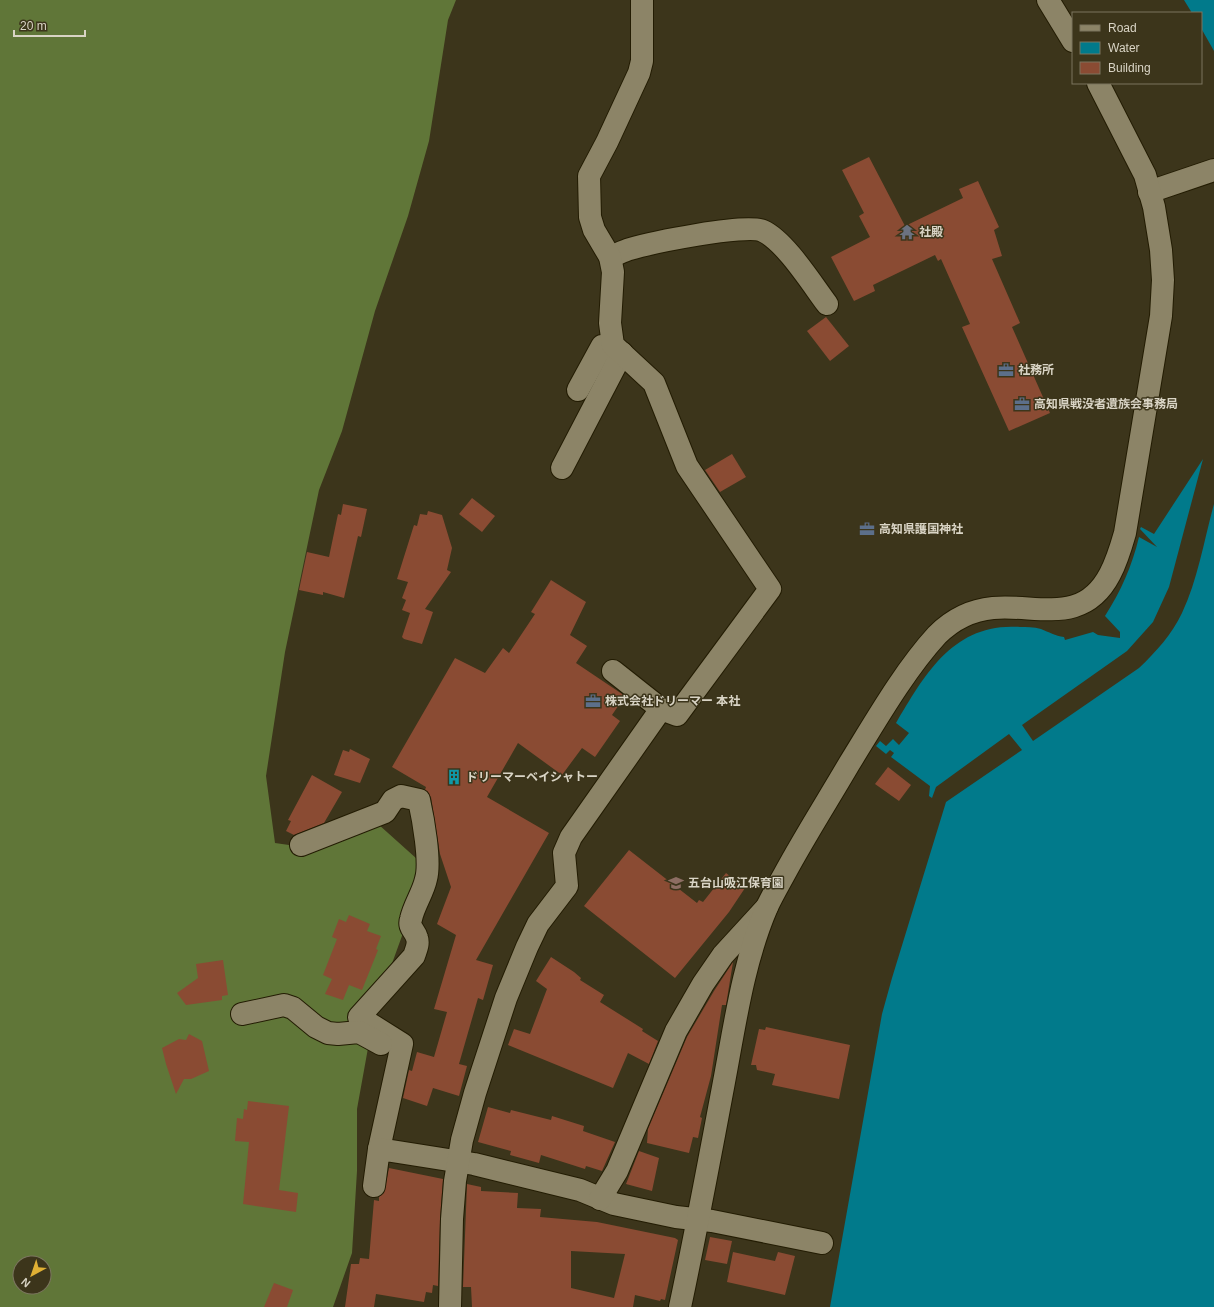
<svg xmlns="http://www.w3.org/2000/svg" width="1214" height="1307" viewBox="0 0 1214 1307" font-family="Helvetica,'Noto Sans JP',sans-serif">
  <style>
    .forest { fill: #607638; fill-rule: evenodd }
    .water { fill: #017a8b }
    .building { fill: #8a4b33; fill-rule: evenodd }
    .lines { fill: none; stroke-linecap: round; stroke-linejoin: round }
    .minor-casing { stroke: #231c03; stroke-width: 24 }
    .tertiary-casing { stroke: #231c03; stroke-width: 24 }
    .minor { stroke: #8c8467; stroke-width: 22 }
    .tertiary { stroke: #8c8467; stroke-width: 22 }
    .labels { text-anchor: middle; dominant-baseline: central; stroke-width: 3; stroke-linejoin: round; paint-order: stroke }
    .poi-label { font-size: 12px; font-weight: bold; fill: #d9d4c5; stroke: #3c351b; text-anchor: start }
  </style>
  <rect width="100%" height="100%" fill="#3c351b"/>
  <path class="forest" d="M0,0h456l-8,20 -19,121 -21,75 -33,95 -33,120 -23,59 -34,162 -19,124 9,67 42,6 61,-25 39,35 6,19 -37,102 -16,57 -13,72v62l-5,82 -19,54h-333zM20,1263h24v24h-24z"/>
  <g class="water">
    <polygon points="1184,0 1214,0 1214,51 1201,28 1201,13 1192,13"/>
    <path d="M1203,459l-34,128 -16,35 -26,29 -105,74 11,16 106,-73c17,-16 33,-34 43,-55 16,-34 22,-73 32,-109v803h-384l52,-293 10,-36 54,-176 76,-52 -13,-16 -73,53 -4,11 -3,-2 1,-10 -39,-29 3,-4 -4,-3 -4,4 -10,-8 4,-5 6,5 7,-7 6,6 10,-12 -13,-10c29,-49 58,-101 124,-96 6,0 14,0 21,2 8,3 14,7 23,8l1,3 28,-8 5,3 22,3v-6l-15,-16c16,-25 27,-50 34,-79l18,10 -17,-18 1,-2 13,7z"/>
  </g>
  <g class="building">
    <polygon points="869,157 905,226 963,198 959,189 978,181 999,227 994,230 1002,256 992,259 1020,323 1012,327 1050,413 1009,431 962,327 970,324 941,259 938,261 935,255 873,285 875,291 854,301 831,257 870,237 859,216 864,213 842,170"/>
    <polygon points="826,317 849,346 830,361 807,331"/>
    <polygon points="732,454 746,477 720,492 705,470"/>
    <polygon points="472,498 495,516 482,532 459,514"/>
    <polygon points="343,504 367,509 361,537 358,536 344,598 323,592 323,595 299,590 307,552 329,557 338,514 341,515"/>
    <polygon points="428,511 442,515 452,548 447,570 451,572 425,609 433,612 422,644 404,639 402,637 410,613 402,610 406,600 402,598 408,582 397,579 414,525 417,526 420,514 427,515"/>
    <polygon points="551,580 586,602 570,635 587,646 576,663 625,696 612,715 620,721 595,757 582,748 562,775 518,743 487,797 549,833 476,960 493,965 483,1000 478,998 459,1064 467,1066 459,1096 433,1088 427,1106 403,1098 409,1070 412,1071 417,1052 434,1057 447,1012 434,1009 456,935 437,924 451,887 440,854 431,797 425,790 426,787 392,767 455,658 485,673 503,648 509,653 535,614 531,612"/>
    <polygon points="350,749 370,759 360,783 334,775 343,750 349,752"/>
    <polygon points="888,767 911,785 899,801 875,784"/>
    <polygon points="312,775 342,792 324,823 294,835 286,831 291,821 288,820"/>
    <polygon points="629,850 697,903 699,900 703,902 726,873 745,888 729,912 675,978 584,906"/>
    <polygon points="349,915 370,924 367,931 381,936 376,949 378,950 362,990 349,985 343,1000 325,994 332,979 323,975 337,939 332,937 339,919 346,922"/>
    <polygon points="551,957 574,972 581,978 580,980 604,995 600,1002 643,1029 642,1031 658,1041 649,1064 628,1053 613,1088 508,1045 514,1029 530,1034 547,989 536,981"/>
    <polygon points="223,960 228,995 222,996 222,1000 186,1005 177,993 198,978 196,964"/>
    <polygon points="733,962 726,1005 722,1005 711,1076 700,1117 702,1118 698,1138 693,1137 689,1153 647,1143 648,1129 687,1037 714,991"/>
    <polygon points="766,1027 850,1045 839,1099 772,1085 775,1074 757,1070 756,1065 751,1065 759,1029 765,1030"/>
    <polygon points="189,1034 202,1041 209,1071 191,1079 184,1079 176,1094 166,1064 162,1048 179,1039 186,1040"/>
    <polygon points="248,1101 289,1106 279,1190 298,1193 296,1212 243,1204 249,1142 235,1141 237,1118 243,1119 244,1109 247,1110"/>
    <polygon points="488,1107 510,1113 511,1110 551,1120 552,1116 584,1126 583,1131 615,1142 602,1171 586,1166 585,1169 541,1155 539,1163 510,1155 511,1151 478,1142"/>
    <polygon points="639,1151 659,1158 652,1191 626,1184"/>
    <polygon points="389,1168 443,1179 440,1219 438,1286 433,1285 432,1293 426,1292 424,1302 376,1294 374,1307 345,1307 351,1264 359,1264 360,1258 369,1259 374,1200 379,1201 379,1197 384,1193"/>
    <path d="M467,1184l14,3v4l37,2 -1,15 24,1 -1,8 57,5 78,16 3,2 -13,60 -4,-1 -1,2 -25,-6 -2,12h-161l-1,-20h-8zM571,1251l54,3 -11,44 -43,-10z"/>
    <polygon points="710,1237 732,1241 727,1264 705,1260"/>
    <polygon points="733,1252 775,1261 778,1252 795,1256 785,1295 727,1282"/>
    <polygon points="274,1283 293,1290 287,1307 264,1307"/>
  </g>
  <g class="lines">
    <g class="minor-casing">
      <g id="minor">
        <polyline points="1149,192 1214,170"/>
        <path d="M610,257c6,-2 13,-6 20,-8 20,-6 116,-26 133,-18 22,10 49,53 64,73"/>
        <polyline points="578,390 602,346 613,345"/>
        <polyline points="562,468 622,353"/>
        <polyline points="613,671 661,709"/>
        <path d="M301,845l84,-33 8,-12 8,-4 18,4c4,18 12,62 7,79 -3,14 -12,26 -15,40 -3,9 4,11 6,19 2,6 -1,12 -3,18l-55,61 43,27 -23,105"/>
        <polyline points="242,1014 284,1005 293,1008 316,1027 328,1033 338,1034 359,1032 381,1044"/>
        <polyline points="374,1186 379,1149 474,1164 580,1190 614,1204 676,1217 712,1221 822,1243"/>
        <polyline points="600,1199 617,1171 676,1031 703,984 723,955 767,907"/>
        <polyline points="450,1307 452,1219 455,1181 462,1140 475,1093 506,998 527,947 538,924 567,886 564,853 571,837 661,709 677,715 770,589 687,466 654,383 613,345 610,323 613,272 610,257 594,230 590,217 589,176 607,142 639,73 642,61 642,0"/>
      </g>
    </g>
    <g class="tertiary-casing">
      <g id="tertiary">
        <polyline points="1048,0 1073,41"/>
        <path d="M680,1307c16,-75 30,-150 44,-225 11,-58 19,-119 43,-175 5,-11 12,-23 18,-34 20,-37 43,-73 64,-109 26,-42 55,-93 88,-129 15,-15 35,-25 56,-27 45,-4 90,18 117,-34 7,-13 11,-27 15,-41l36,-217 2,-36 -2,-30 -7,-43 -9,-32 -47,-92"/>
      </g>
    </g>
    <use href="#minor" class="minor"/>
    <use href="#tertiary" class="tertiary"/>
  </g>
  <defs>
    <g id="temple-bare" transform="scale(1.2)"><path d="M0-6L5-2H3V0L6.5 2.5H4V6H1.5V3h-3V6H-4V2.5H-6.5L-3 0V-2H-5Z" fill="#6b7280" stroke="#3c351b" stroke-width="2.5" paint-order="stroke"/></g>
    <g id="office-bare" transform="scale(1.2)"><path d="M-6-3h4V-5.5h4V-3h4V5H-6ZM-1-4.5V-3h2v-1.5ZM-6 0V1H6V0Z" fill="#5c6f8a" stroke="#3c351b" stroke-width="2.5" paint-order="stroke"/></g>
    <g id="building-bare" transform="scale(1.2)"><path d="M-4-6H4V6H1V3H-1V6H-4ZM-2.5-4.3h1.7v1.8h-1.7ZM.8-4.3h1.7v1.8H.8ZM-2.5-1h1.7V.8h-1.7ZM.8-1h1.7V.8H.8Z" fill="#0f9aa8" stroke="#3c351b" stroke-width="2.5" paint-order="stroke"/></g>
    <g id="school-bare" transform="scale(1.2)"><path d="M0-5L7-2L0 1L-7-2ZM-4 1L0 2.5L4 1V4Q0 6-4 4Z" fill="#8d6e63" stroke="#3c351b" stroke-width="2.5" paint-order="stroke"/></g>
  </defs>
  <g fill-rule="evenodd">
    <use href="#temple-bare" x="907" y="232"/>
    <use href="#office-bare" x="1006" y="370"/>
    <use href="#office-bare" x="1022" y="404"/>
    <use href="#office-bare" x="867" y="529"/>
    <use href="#office-bare" x="593" y="701"/>
    <use href="#building-bare" x="454" y="777"/>
    <use href="#school-bare" x="676" y="883"/>
  </g>
  <g class="labels">
    <g class="poi-label">
      <text x="919" y="232">社殿</text>
      <text x="1018" y="370">社務所</text>
      <text x="1034" y="404">高知県戦没者遺族会事務局</text>
      <text x="879" y="529">高知県護国神社</text>
      <text x="605" y="701">株式会社ドリーマー 本社</text>
      <text x="466" y="777">ドリーマーベイシャトー</text>
      <text x="688" y="883">五台山吸江保育園</text>
    </g>
  </g>
  <rect x="1072" y="12" width="130" height="72" fill="#3c351b" stroke="#7b755f"/>
  <rect x="1080" y="25" width="20" height="6" fill="#8c8467" stroke="#7b755f"/>
  <text x="1108" y="32" font-size="12" fill="#d9d4c5">Road</text>
  <rect x="1080" y="42" width="20" height="12" fill="#017a8b" stroke="#7b755f"/>
  <text x="1108" y="52" font-size="12" fill="#d9d4c5">Water</text>
  <rect x="1080" y="62" width="20" height="12" fill="#8a4b33" stroke="#7b755f"/>
  <text x="1108" y="72" font-size="12" fill="#d9d4c5">Building</text>
  <g transform="translate(32 1275) rotate(220)"><circle r="19" fill="#3c351b" stroke="#7b755f"/>
  <path d="M0-3L7 15L0 10L-7 15Z" fill="#e0b034"/>
  <text y="-6" font-size="11" font-weight="bold" text-anchor="middle" fill="#d9d4c5">N</text>
  </g>
  <path d="M14 30v6h71v-6" fill="none" stroke="#d9d4c5" stroke-width="2"/>
  <text x="20" y="30" font-size="12" fill="#d9d4c5" stroke="#3c351b" stroke-width="3" paint-order="stroke">20 m</text>
</svg>
